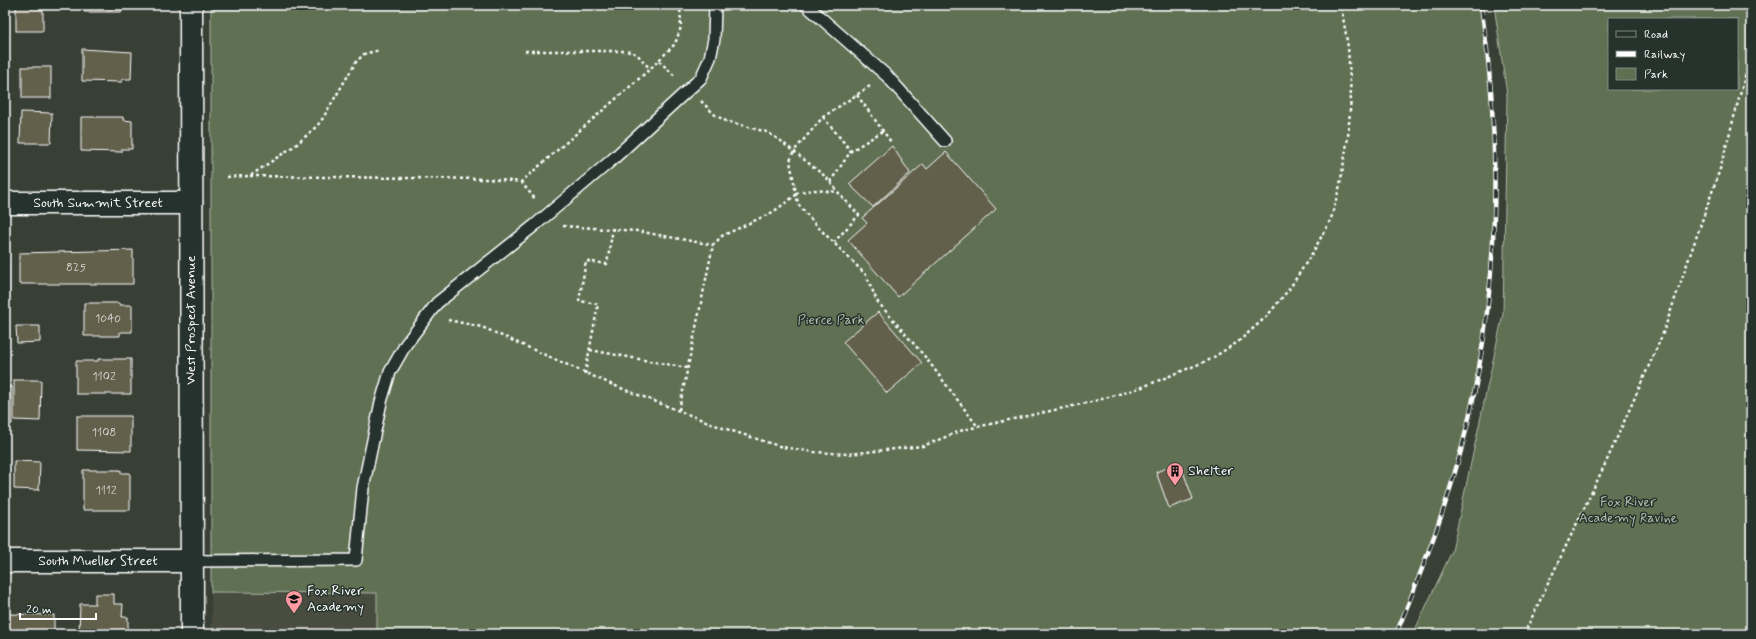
<svg xmlns="http://www.w3.org/2000/svg" width="1756" height="639" viewBox="0 0 1756 639" font-family="Mynerve,sans-serif">
  <style>
    .built { fill: #494d40 }
    .green { fill: #5f7052; stroke: #afb8a8; fill-rule: evenodd }
    .building { fill: #625f4b; stroke: #fff }
    .lines { fill: none; stroke-linecap: round; stroke-linejoin: round }
    .service-casing { stroke: #fff; stroke-width: 14 }
    .minor-casing { stroke: #fff; stroke-width: 25 }
    .secondary-casing { stroke: #fff; stroke-width: 25 }
    .path { stroke: #fff; stroke-width: 2.5; stroke-dasharray: 3 3; stroke-linecap: butt }
    .service { stroke: #26332d; stroke-width: 11 }
    .minor { stroke: #26332d; stroke-width: 22 }
    .secondary { stroke: #26332d; stroke-width: 22 }
    .rail-casing { stroke: #fff; stroke-width: 4.5 }
    .rail { stroke: #26332d; stroke-width: 3; stroke-dasharray: 9; stroke-linecap: butt }
    .labels { text-anchor: middle; dominant-baseline: central; stroke-width: 3; stroke-linejoin: round; paint-order: stroke }
    .number-label { font-size: 12px; fill: #d8d7d2 }
    .street-label { font-size: 14px; fill: #fff; stroke: #26332d }
    .park-label { font-size: 14px; fill: #b7bfb1; stroke: #26332d }
    .poi-label { font-size: 14px; fill: #fff; stroke: #26332d; text-anchor: start }
  </style>
  <rect width="100%" height="100%" fill="#384036"/>
  <filter id="ink" filterUnits="userSpaceOnUse"><feTurbulence type="fractalNoise" baseFrequency=".025" numOctaves="2"/><feDisplacementMap in="SourceGraphic" scale="8" xChannelSelector="R" yChannelSelector="G"/><feConvolveMatrix kernelMatrix="1 2 1 2 8 2 1 2 1" color-interpolation-filters="sRGB"/></filter>
  <g filter="url(#ink)">
    <polygon class="built" points="211,592 377,593 377,634 212,634"/>
    <g class="green">
      <path d="M211,5h1270c24,156 17,323 -28,474 -16,54 -36,104 -57,155h-1019v-41l-166,-1z"/>
      <path d="M1494,5h257v629h-338l39,-83 51,-237 4,-219zM1609,19h128v70h-128z"/>
    </g>
    <g class="building">
      <rect x="16" y="5" width="27" height="26"/>
      <polygon points="84,5 131,5 131,9 122,9 122,12 84,12"/>
      <polygon points="82,49 132,52 131,79 122,79 122,82 82,81"/>
      <rect x="22" y="67" width="29" height="31"/>
      <polygon points="21,112 52,113 51,143 20,143"/>
      <polygon points="81,117 123,117 123,120 132,121 132,149 122,149 122,152 81,151"/>
      <polygon points="892,146 910,173 873,207 849,184"/>
      <polygon points="946,152 996,209 898,297 848,240 867,223 862,218 923,164 927,169"/>
      <polygon points="133,250 133,284 19,284 19,253"/>
      <rect x="5" y="261" width="3" height="36"/>
      <polygon points="84,303 119,303 119,305 132,305 132,332 120,332 120,336 84,336"/>
      <polygon points="878,312 922,363 887,393 843,342"/>
      <polygon points="16,326 40,326 40,342 17,343"/>
      <polygon points="98,359 131,359 131,394 76,394 76,361 98,361"/>
      <polygon points="14,380 41,380 40,421 14,420"/>
      <polygon points="5,386 12,387 12,424 5,424"/>
      <polygon points="77,416 131,416 131,451 77,450"/>
      <polygon points="14,461 40,462 39,490 14,489"/>
      <polygon points="1180,463 1193,499 1169,508 1156,472"/>
      <polygon points="83,470 121,470 121,473 130,473 130,510 83,510"/>
      <polygon points="95,594 114,594 114,604 123,604 122,617 128,617 128,632 123,632 123,634 79,634 80,604 95,604"/>
      <polygon points="8,614 54,615 54,634 8,634"/>
    </g>
    <g class="lines">
      <g class="service-casing">
        <g id="service">
          <polyline points="806,5 887,76 945,141"/>
          <polyline points="192,561 356,560 363,488 381,402 390,372 406,344 437,303 535,225 613,159 701,78 710,58 714,39 715,5"/>
        </g>
      </g>
      <g class="minor-casing">
        <g id="minor">
          <polyline points="5,203 191,203"/>
          <polyline points="5,561 192,561"/>
        </g>
      </g>
      <g class="secondary-casing">
        <polyline id="secondary" points="191,5 192,634"/>
      </g>
      <g class="path">
        <polyline points="525,51 626,51 637,54 650,69"/>
        <polyline points="659,61 676,77"/>
        <polyline points="870,86 823,117 794,151 790,161 798,204 815,224 866,275 877,301 926,358 978,427"/>
        <polyline points="857,95 891,142"/>
        <polyline points="701,101 715,115 726,121 767,132 778,139 826,177 842,197 859,215 834,242"/>
        <polyline points="823,117 851,151"/>
        <polyline points="250,176 488,179 521,182 650,69 675,44 681,27 680,5"/>
        <polyline points="227,177 250,176 297,144 317,126 323,118 356,62 364,54 380,50"/>
        <polyline points="521,182 536,200"/>
        <polyline points="830,182 851,151 883,131"/>
        <polyline points="796,193 814,190 837,192"/>
        <polyline points="563,226 637,231 713,245"/>
        <polyline points="448,320 482,327 613,385 723,428 782,447 814,452 848,454 923,446 963,430 1091,402 1140,388 1209,360 1238,342 1267,316 1290,288 1313,252 1331,219 1340,185 1348,137 1351,97 1348,47 1341,5"/>
        <polyline points="590,350 687,368"/>
        <polyline points="585,374 598,304 579,301 586,261 607,264 613,228"/>
        <polyline points="679,410 713,245 722,236 773,212 796,195"/>
        <polyline points="1524,634 1608,458 1662,336 1720,169 1751,54"/>
      </g>
      <use href="#service" class="service"/>
      <use href="#minor" class="minor"/>
      <use href="#secondary" class="secondary"/>
      <g class="rail-casing">
        <path id="rail" d="M1396,634c21,-51 41,-101 57,-155 45,-151 52,-318 28,-474"/>
      </g>
      <use href="#rail" class="rail"/>
    </g>
  </g>
  <defs>
    <g id="building-pin" transform="scale(0.9)"><path d="M0 17L-7.5 6A9.5 9.5 0 1 1 7.5 6Z" fill="#ff9aa2" stroke="#26332d"/><path d="M-4-6H4V6H1V3H-1V6H-4ZM-2.5-4.3h1.7v1.8h-1.7ZM.8-4.3h1.7v1.8H.8ZM-2.5-1h1.7V.8h-1.7ZM.8-1h1.7V.8H.8Z" fill="#111"/></g>
    <g id="school-pin" transform="scale(0.9)"><path d="M0 17L-7.5 6A9.5 9.5 0 1 1 7.5 6Z" fill="#ff9aa2" stroke="#26332d"/><path d="M0-5L7-2L0 1L-7-2ZM-4 1L0 2.5L4 1V4Q0 6-4 4Z" fill="#111"/></g>
  </defs>
  <g fill-rule="evenodd">
    <use href="#building-pin" x="1175" y="471"/>
    <use href="#school-pin" x="294" y="599"/>
  </g>
  <g class="labels">
    <g class="number-label">
      <text x="76" y="268">825</text>
      <text x="108" y="319">1040</text>
      <text x="104" y="377">1102</text>
      <text x="104" y="433">1108</text>
      <text x="106" y="491">1112</text>
    </g>
    <g class="street-label">
      <text x="98" y="203">South Summit Street</text>
      <text transform="translate(191 320) rotate(-90)">West Prospect Avenue</text>
      <text x="98" y="561">South Mueller Street</text>
    </g>
    <g class="park-label">
      <text x="831" y="320">Pierce Park</text>
      <text x="1628" y="502">Fox River<tspan x="1628" dy="16">Academy Ravine</tspan></text>
    </g>
    <g class="poi-label">
      <text x="1188" y="471">Shelter</text>
      <text x="307" y="591">Fox River<tspan x="307" dy="16">Academy</tspan></text>
    </g>
  </g>
  <rect width="1756" height="639" fill="none" stroke="#26332d" stroke-width="20"/>
  <rect x="10" y="10" width="1736" height="619" fill="none" stroke="#fff" stroke-width="1.5" filter="url(#ink)"/>
  <rect x="1608" y="18" width="130" height="72" fill="#26332d" stroke="#7d8581"/>
  <rect x="1616" y="31" width="20" height="6" fill="#26332d" stroke="#7d8581"/>
  <text x="1644" y="38" font-size="12" fill="#ffffff">Road</text>
  <rect x="1616" y="51" width="20" height="6" fill="#ffffff" stroke="#7d8581"/>
  <text x="1644" y="58" font-size="12" fill="#ffffff">Railway</text>
  <rect x="1616" y="68" width="20" height="12" fill="#5f7052" stroke="#7d8581"/>
  <text x="1644" y="78" font-size="12" fill="#ffffff">Park</text>
  <path d="M20 613v6h76v-6" fill="none" stroke="#ffffff" stroke-width="2"/>
  <text x="26" y="613" font-size="12" fill="#ffffff" stroke="#26332d" stroke-width="3" paint-order="stroke">20 m</text>
</svg>
